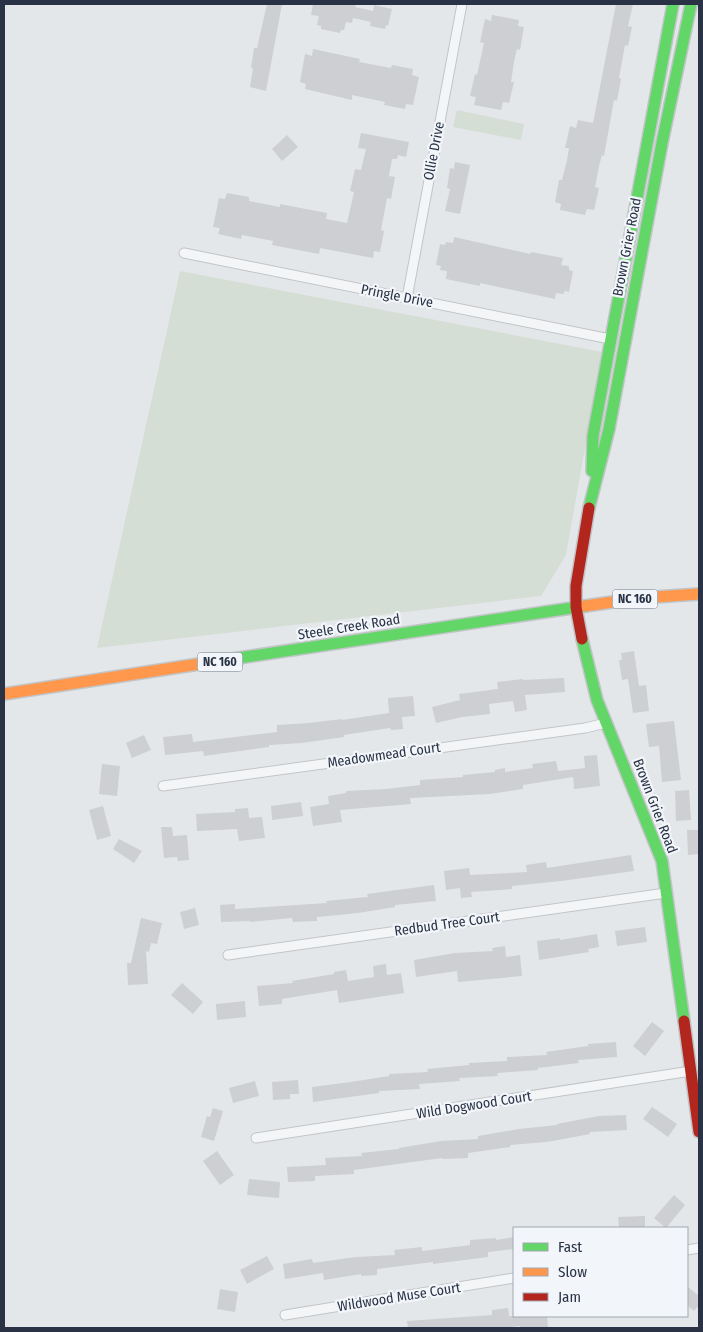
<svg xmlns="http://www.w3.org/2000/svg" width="703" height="1332" viewBox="0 0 703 1332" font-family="'Fira Sans Condensed',sans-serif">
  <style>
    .green { fill: #d5ded5 }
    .building { fill: #cdcfd2 }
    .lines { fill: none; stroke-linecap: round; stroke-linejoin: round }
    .street-casing { stroke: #c2c5c8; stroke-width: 11 }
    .fast-casing { stroke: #c2c5c8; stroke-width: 14 }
    .slow-casing { stroke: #c2c5c8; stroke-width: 14 }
    .jam-casing { stroke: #c2c5c8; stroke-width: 14 }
    .street { stroke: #f4f5f6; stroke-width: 9 }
    .fast { stroke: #63d668; stroke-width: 11 }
    .slow { stroke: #ff974d; stroke-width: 11 }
    .jam { stroke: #b3261e; stroke-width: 11 }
    .labels { text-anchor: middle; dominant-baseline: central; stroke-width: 4.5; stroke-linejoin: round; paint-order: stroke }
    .shield { fill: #f2f5f9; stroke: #656d7b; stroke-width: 1 }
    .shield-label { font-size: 12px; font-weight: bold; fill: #293345 }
    .street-label { font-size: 14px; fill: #293345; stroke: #f2f5f9 }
  </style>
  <rect width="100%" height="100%" fill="#e4e7ea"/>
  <g class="green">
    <polygon points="457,110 524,124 521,140 453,127"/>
    <polygon points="180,271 602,352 566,555 541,596 97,648"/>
  </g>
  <g class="building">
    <polygon points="267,4 282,4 266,91 250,87 253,68 251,68 254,48 257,48"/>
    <polygon points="313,4 356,4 355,7 373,11 374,5 392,9 388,26 386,25 385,29 370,26 371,22 353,18 352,23 346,22 344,30 341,30 340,33 321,29 321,26 317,25 319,16 311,15"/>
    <polygon points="616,4 633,4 628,26 632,27 628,46 625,45 619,78 621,79 617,101 614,100 604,156 602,155 599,166 595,187 599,188 594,210 587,209 585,215 560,210 561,204 555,202 559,180 562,180 567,160 569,148 565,148 570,126 576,128 578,120 593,123"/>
    <polygon points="492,15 519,20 518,26 524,27 520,50 517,49 514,62 511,82 514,82 509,103 503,102 501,110 474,105 476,97 470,96 475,74 477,75 484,43 480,42 485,19 491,21"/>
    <polygon points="313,49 360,59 359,62 391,68 392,65 413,69 412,75 419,77 413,105 406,104 405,109 384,105 385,102 352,95 352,100 305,89 306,84 300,82 305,54 312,56"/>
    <polygon points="361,133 409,142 406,157 398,155 397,159 392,159 389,176 395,177 391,199 387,198 385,209 381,230 384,231 380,252 374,251 373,258 320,248 319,254 272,245 273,241 242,235 241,239 218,234 220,228 213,227 219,198 225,199 227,193 249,197 249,201 259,203 280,207 280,204 327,213 326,219 347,223 354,192 350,191 355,169 361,170 366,149 358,148"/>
    <polygon points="287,135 298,147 282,161 272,149"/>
    <polygon points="455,162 470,165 460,214 445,211 450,189 447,188 450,168 454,169"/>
    <polygon points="454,237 530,254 531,252 563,258 561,265 569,266 569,270 573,271 569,292 564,291 564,294 556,293 555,299 480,283 480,286 446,279 447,271 440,270 441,266 436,265 440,244 445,245 446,242 453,243"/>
    <polygon points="634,651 639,686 646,685 649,711 633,713 628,679 622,680 619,660 622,660 621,653"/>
    <polygon points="564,678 565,692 525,695 527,710 515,712 513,701 489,704 490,714 462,717 436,723 432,707 460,700 459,694 498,689 497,682 523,679 523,680"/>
    <polygon points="413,696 415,716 402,717 403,729 391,730 390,728 344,735 344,737 302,743 269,745 269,747 204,756 203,751 165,755 163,737 192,734 193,742 277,732 277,725 309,723 342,719 342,720 389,713 388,698"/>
    <polygon points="674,721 681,780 662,782 659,746 649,747 646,724"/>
    <polygon points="144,735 151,750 132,758 126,743"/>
    <polygon points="597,755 600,786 574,789 573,777 523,785 523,789 490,794 410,798 411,804 340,810 342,822 313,826 310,807 329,804 328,796 346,793 346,791 386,789 420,785 420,780 463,777 463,775 495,772 495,770 505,768 505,772 533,768 532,764 556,761 558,771 585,768 584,756"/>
    <polygon points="102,764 120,766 117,796 99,794"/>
    <polygon points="689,790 691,820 676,821 675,791"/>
    <polygon points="301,802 303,816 272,820 271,806"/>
    <polygon points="103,806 111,836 97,840 89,810"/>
    <polygon points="248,808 249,818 262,817 265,838 239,841 237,829 197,831 196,814 235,812 235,809"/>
    <polygon points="161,827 172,827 173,836 187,835 189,860 178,861 177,857 164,858"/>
    <polygon points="687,830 699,830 699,854 688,855"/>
    <polygon points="119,839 142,851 134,863 113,849"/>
    <polygon points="631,855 634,871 561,881 512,886 512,889 471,892 472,897 461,898 460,888 446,890 444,871 469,868 470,875 527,872 526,865 546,862 547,868"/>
    <polygon points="434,885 436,901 395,905 395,907 358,913 317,917 317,921 293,922 292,918 250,922 250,921 221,922 220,905 235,904 235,909 327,903 326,901 368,897 367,894"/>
    <polygon points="195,908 199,925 184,929 180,912"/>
    <polygon points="141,918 162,923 157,944 151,943 149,952 146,951 148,984 128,985 127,963 131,963"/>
    <polygon points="645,927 647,942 617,946 615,931"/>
    <polygon points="597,934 599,947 588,949 589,952 539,960 537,941 560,938 560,940"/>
    <polygon points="505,946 506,957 520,955 522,976 458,982 457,971 416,977 414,960 455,953 493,951 492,948"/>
    <polygon points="386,964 387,975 401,973 404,993 339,1003 337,990 282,999 282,1004 259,1006 257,986 293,983 292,981 334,974 334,972 346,970 348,981 374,977 373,966"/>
    <polygon points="182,983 203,1002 193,1014 171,995"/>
    <polygon points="245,1001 246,1017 217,1020 216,1004"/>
    <polygon points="652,1022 664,1031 645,1056 633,1046"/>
    <polygon points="616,1042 617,1057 578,1060 579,1063 538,1068 538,1070 497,1073 498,1076 459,1078 460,1081 419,1084 420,1089 379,1091 379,1093 313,1102 312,1087 351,1082 389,1076 389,1074 428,1072 427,1069 469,1065 469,1063 507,1061 507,1057 547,1055 546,1052 588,1046 588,1044"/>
    <polygon points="298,1080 299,1094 290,1094 290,1099 273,1100 272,1082"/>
    <polygon points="255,1081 259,1096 233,1103 229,1088"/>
    <polygon points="652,1107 677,1124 668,1137 643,1119"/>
    <polygon points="213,1108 223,1111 214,1141 201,1137 207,1116 210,1117"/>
    <polygon points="626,1115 627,1130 590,1132 590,1134 547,1142 510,1145 510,1147 468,1153 468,1158 442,1159 442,1158 354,1170 354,1174 315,1176 315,1181 288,1182 287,1167 326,1165 325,1158 362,1156 361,1153 399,1149 399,1148 441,1141 478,1139 478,1136 519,1129 557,1125 557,1124 599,1116"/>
    <polygon points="217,1151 234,1175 220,1185 203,1161"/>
    <polygon points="249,1179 280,1182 279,1198 247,1195"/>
    <polygon points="674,1195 685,1205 666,1228 654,1218"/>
    <polygon points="645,1216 645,1228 619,1228 618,1217"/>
    <polygon points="514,1237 514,1249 488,1252 488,1257 433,1264 433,1262 377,1269 377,1275 361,1276 361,1274 324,1280 323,1273 285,1279 283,1264 312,1259 313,1263 356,1257 395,1255 394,1250 422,1247 422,1251 470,1245 470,1240 496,1238 496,1240"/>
    <polygon points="267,1256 274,1269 247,1284 240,1270"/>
    <polygon points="687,1286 699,1296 699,1305 694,1311 687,1305"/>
    <polygon points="220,1289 238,1292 235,1312 217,1309"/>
    <polygon points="508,1308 509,1316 547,1316 548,1328 520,1328 520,1326 499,1328 408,1328 407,1321 492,1315 492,1310"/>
  </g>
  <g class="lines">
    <g class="street-casing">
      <g id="street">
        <polyline points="184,253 610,339"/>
        <polyline points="407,298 462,4"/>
        <polyline points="163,786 585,728 606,723"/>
        <polyline points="228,955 666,893"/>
        <polyline points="256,1138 691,1071"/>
        <polyline points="687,1250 699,1248"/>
        <polyline points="285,1315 514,1278"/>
      </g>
    </g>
    <g class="fast-casing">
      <g id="fast">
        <polyline points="592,471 593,436 673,4"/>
        <polyline points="589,508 609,429 662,143 691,4"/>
        <polyline points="582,639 597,700 662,861 684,1021"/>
        <polyline points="212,662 585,606"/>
      </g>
    </g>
    <g class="slow-casing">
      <g id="slow">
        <polyline points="585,606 640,598 699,594"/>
        <polyline points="4,694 212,662"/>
      </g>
    </g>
    <g class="jam-casing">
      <g id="jam">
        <polyline points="582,639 576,607 576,586 589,508"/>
        <polyline points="684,1021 699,1132"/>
      </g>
    </g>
    <use href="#street" class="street"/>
    <use href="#fast" class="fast"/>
    <use href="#slow" class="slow"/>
    <use href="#jam" class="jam"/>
  </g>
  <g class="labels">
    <g class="shield">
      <rect x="612.5" y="589.5" width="45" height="19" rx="4"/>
      <rect x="197.5" y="652.5" width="45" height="19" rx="4"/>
    </g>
    <g class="shield-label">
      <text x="635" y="599">NC 160</text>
      <text x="220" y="662">NC 160</text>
    </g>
    <g class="street-label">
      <text transform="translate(434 151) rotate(-79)">Ollie Drive</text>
      <text transform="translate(627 247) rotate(-79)">Brown Grier Road</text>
      <text transform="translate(397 296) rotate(11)">Pringle Drive</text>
      <text transform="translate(349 627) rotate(-9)">Steele Creek Road</text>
      <text transform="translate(384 755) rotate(-8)">Meadowmead Court</text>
      <text transform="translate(655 806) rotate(69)">Brown Grier Road</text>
      <text transform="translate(447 924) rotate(-8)">Redbud Tree Court</text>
      <text transform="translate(474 1105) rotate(-9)">Wild Dogwood Court</text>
      <text transform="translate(399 1297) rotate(-9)">Wildwood Muse Court</text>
    </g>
  </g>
  <rect width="703" height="1332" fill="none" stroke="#293345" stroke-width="10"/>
  <rect x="513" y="1227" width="175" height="90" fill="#f2f5f9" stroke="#a2a7b1"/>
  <rect x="523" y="1243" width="25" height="8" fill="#63d668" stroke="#a2a7b1"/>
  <text x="558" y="1252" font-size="15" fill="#293345">Fast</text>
  <rect x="523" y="1268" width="25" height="8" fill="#ff974d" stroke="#a2a7b1"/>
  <text x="558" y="1277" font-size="15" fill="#293345">Slow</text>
  <rect x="523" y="1293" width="25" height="8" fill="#b3261e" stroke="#a2a7b1"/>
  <text x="558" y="1302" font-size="15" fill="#293345">Jam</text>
</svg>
